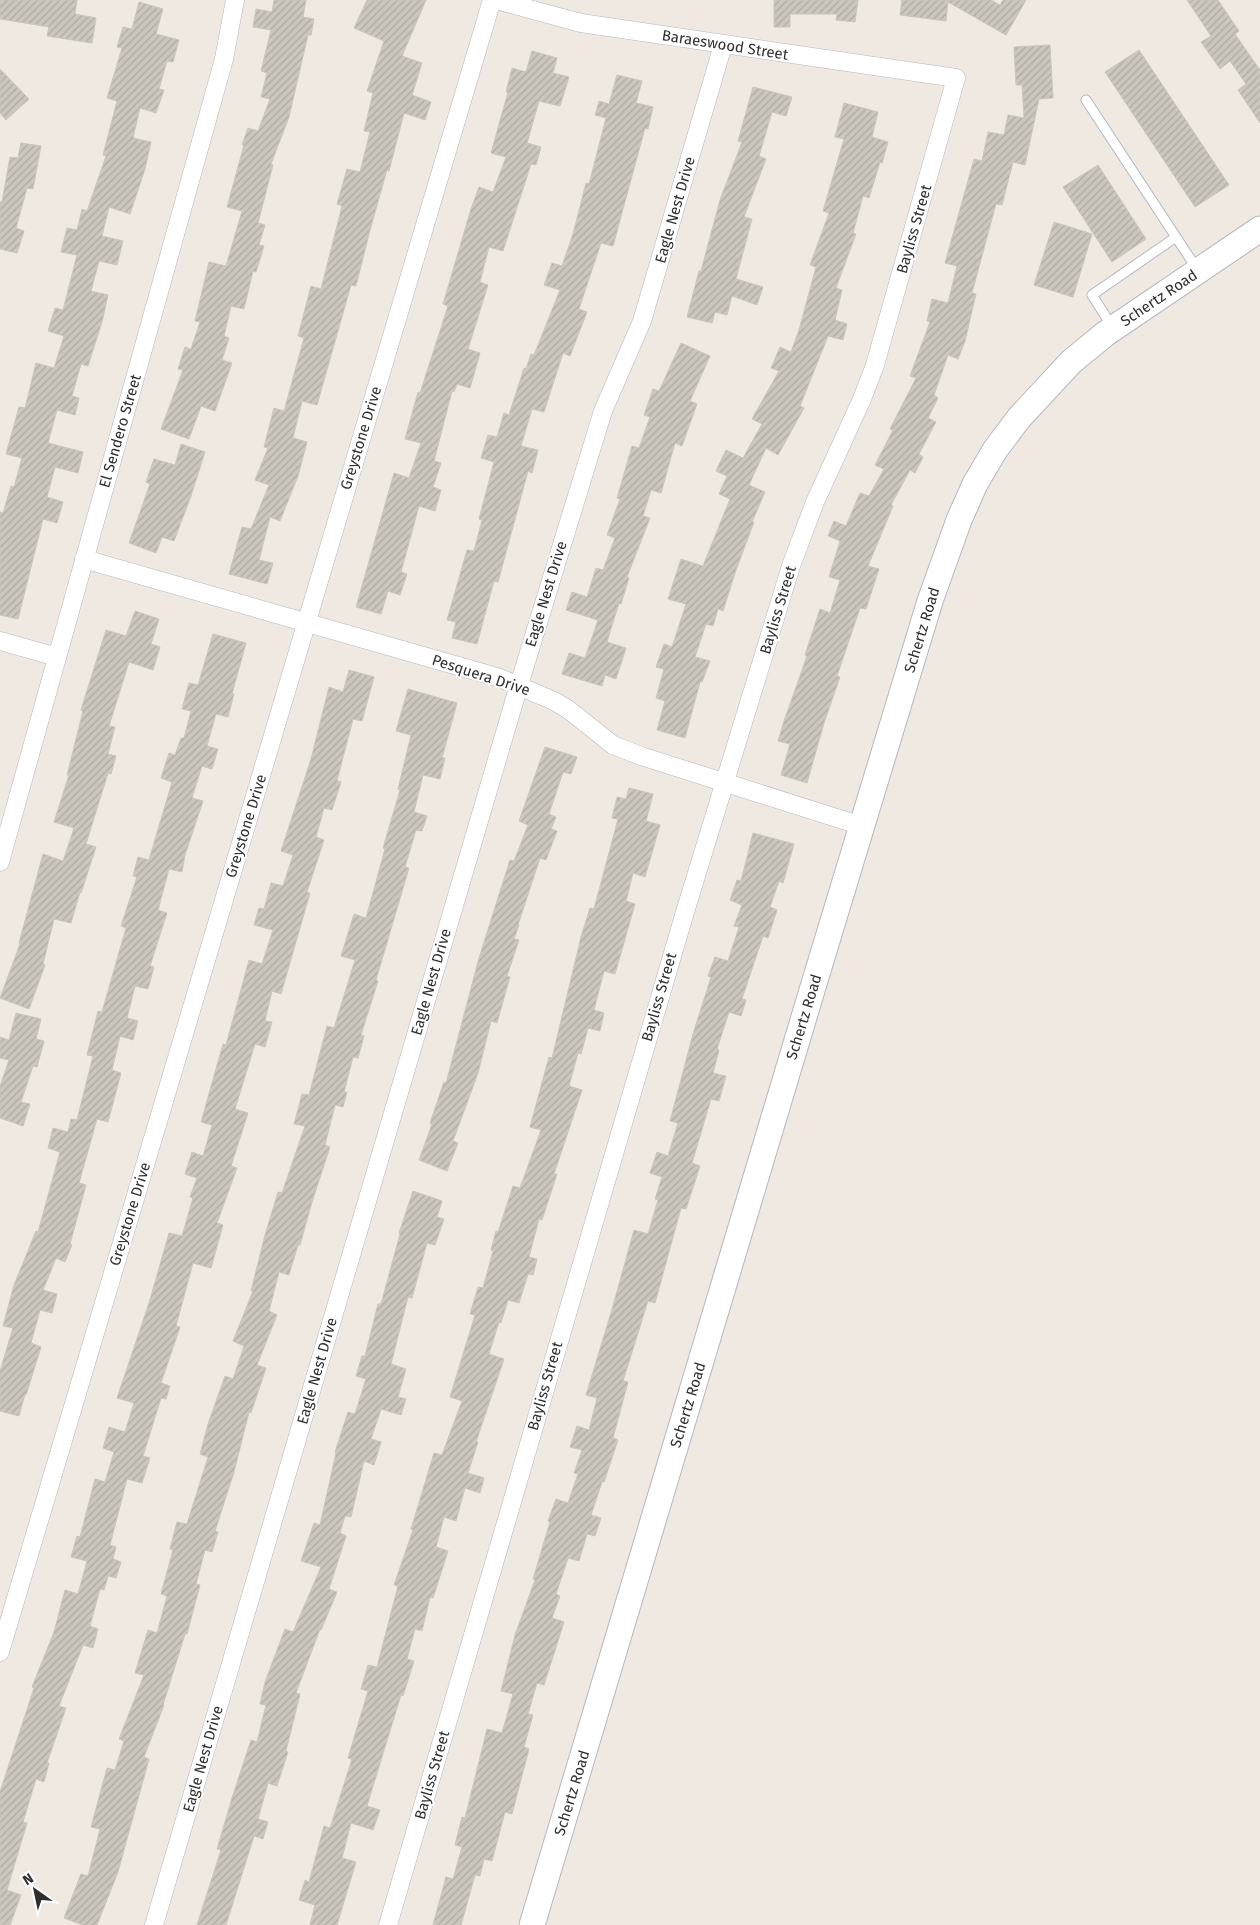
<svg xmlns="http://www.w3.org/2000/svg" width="1260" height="1925" viewBox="0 0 1260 1925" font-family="'Fira Sans',sans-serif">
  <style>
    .building { fill: url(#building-hatch); stroke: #cbc5ba }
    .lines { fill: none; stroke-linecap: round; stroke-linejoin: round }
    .lane-casing { stroke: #b4b7c1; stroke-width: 11 }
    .street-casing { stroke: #b4b7c1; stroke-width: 19 }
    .secondary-casing { stroke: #b4b7c1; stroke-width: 27 }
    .lane { stroke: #fff; stroke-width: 9 }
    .street { stroke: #fff; stroke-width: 18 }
    .secondary { stroke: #fff; stroke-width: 25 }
    .labels { text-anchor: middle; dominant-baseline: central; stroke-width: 4; stroke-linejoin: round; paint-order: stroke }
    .street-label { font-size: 15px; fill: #2e2e2e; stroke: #fff }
  </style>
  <defs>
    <pattern id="building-hatch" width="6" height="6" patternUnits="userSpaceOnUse" patternTransform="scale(1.25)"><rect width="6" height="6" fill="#cbc7bf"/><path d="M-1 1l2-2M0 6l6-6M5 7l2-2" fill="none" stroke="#afaba4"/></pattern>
  </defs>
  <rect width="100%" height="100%" fill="#efe9e1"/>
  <g class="building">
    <polygon points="0,0 77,0 75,14 96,18 92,43 47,36 49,27 0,19"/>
    <polygon points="274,0 306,0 303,17 314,19 311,35 308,35 289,117 271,164 273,165 258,223 265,225 259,245 264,246 256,272 253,271 244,309 231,306 224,336 229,338 222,360 232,363 215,411 201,406 189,439 161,429 183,370 178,369 185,347 191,349 200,322 195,321 209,262 226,266 242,211 227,207 244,145 242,145 248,128 258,131 270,99 261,97 267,73 261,71 271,30 253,27 256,9 272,12"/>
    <polygon points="367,0 426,0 402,56 422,63 412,95 431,102 425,120 404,113 389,171 387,170 370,230 356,286 351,285 317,405 302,401 293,438 307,442 298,476 280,521 270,517 259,560 273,563 267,584 229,574 242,527 251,529 269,485 255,480 268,448 264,447 274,408 284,411 304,338 298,336 311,286 321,289 342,206 337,204 347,169 360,172 370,132 364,131 373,93 367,91 384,41 354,28"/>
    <polygon points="774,0 858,0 855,22 836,20 837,14 790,14 790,27 774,27"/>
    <polygon points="902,0 991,0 1000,5 1003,0 1026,0 1006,35 948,2 946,21 900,15"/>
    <polygon points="1187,0 1218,0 1239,31 1235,34 1260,70 1260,123 1238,90 1246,84 1230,61 1220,69 1201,42 1211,36"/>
    <polygon points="139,2 163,9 156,34 179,40 173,62 167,61 159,89 164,90 156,113 140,108 133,138 151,142 145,169 130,214 109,207 102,236 123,241 117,265 99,261 91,291 108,295 102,322 88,366 81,364 72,396 79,398 75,415 57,410 48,443 83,452 78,473 55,467 47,497 63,502 57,523 43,519 18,619 0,615 0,512 3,513 11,486 14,487 22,458 6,454 19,407 25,408 36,363 54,368 64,336 48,331 55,308 63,310 77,255 61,252 67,228 77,230 82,209 87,211 106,156 103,155 117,101 107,98 122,48 117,47 123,27 132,29"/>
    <polygon points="1050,45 1053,98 1039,99 1025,165 1013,162 1002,205 996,204 972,293 976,294 965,341 958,359 948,355 934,395 938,398 928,418 936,422 919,454 923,457 915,473 910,470 891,505 893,506 868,566 879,569 866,609 860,608 837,676 840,677 824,723 807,783 781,775 790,744 778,741 784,721 807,656 805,655 820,609 830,613 840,580 829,577 840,541 828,536 834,521 846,526 860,493 869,496 884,469 875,465 893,430 890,429 916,378 910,376 930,322 927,321 932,299 948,303 957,266 945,263 974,159 982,161 988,132 1004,135 1008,115 1024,118 1022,85 1016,85 1014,47"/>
    <polygon points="1139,50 1229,185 1195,207 1105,72"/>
    <polygon points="532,51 557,58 553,73 569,77 560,106 539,101 527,143 541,147 536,165 531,164 503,251 489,247 480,282 488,285 468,349 480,353 470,388 457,384 454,392 452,391 434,461 441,463 433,487 441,490 435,511 419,506 401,572 407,574 400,595 388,591 381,614 356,607 394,473 409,478 421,443 405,439 418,392 420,393 448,306 443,304 471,209 479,187 493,192 506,157 491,153 508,92 506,92 512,68 526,72"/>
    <polygon points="0,69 29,99 6,120 0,113"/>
    <polygon points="617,75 642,81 636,103 653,107 648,129 645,128 613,246 601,243 579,309 587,312 570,356 563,353 544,412 532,409 521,446 538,450 532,473 528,471 498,582 494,581 477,644 452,638 456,622 447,620 467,550 474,551 482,520 479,519 494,462 481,458 488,435 497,437 504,413 509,415 524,368 526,369 531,354 534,355 560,290 544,285 552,263 562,266 573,234 586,183 589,184 606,118 595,115 599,101 609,104"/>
    <polygon points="753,87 792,97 786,116 772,112 759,156 766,159 744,217 752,219 736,279 763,287 757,305 732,296 727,315 715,312 712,323 687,317 699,271 701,271 720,200 742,142 738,141"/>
    <polygon points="844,103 878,112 872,137 888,142 882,163 880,162 869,198 863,196 853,233 856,234 836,288 842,290 835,320 847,324 843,340 828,336 800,406 804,408 778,455 766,448 749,485 765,492 752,522 754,522 736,570 723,611 718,609 713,626 706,624 695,657 710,661 702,682 700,682 685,738 657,730 665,701 656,698 664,669 656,667 664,644 672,647 686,604 668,599 681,559 703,566 730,499 719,494 727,476 716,471 726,450 743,458 762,424 752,419 779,371 771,368 780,347 791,352 799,330 816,267 810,265 829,213 823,211 844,139 835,137"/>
    <polygon points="21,143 41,146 33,189 27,188 16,228 24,231 17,253 0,249 0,202 2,202 10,157 18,158"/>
    <polygon points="1098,165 1146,239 1112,262 1063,187"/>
    <polygon points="1054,222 1092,234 1073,297 1034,285"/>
    <polygon points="681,343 710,356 690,401 697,404 682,446 675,443 661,493 651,490 643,516 650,518 627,577 629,578 621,604 619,603 607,642 626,648 616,679 605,675 602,686 562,674 569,653 585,658 598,620 566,610 572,592 587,597 596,568 603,570 615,538 607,535 620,499 617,498 632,446 639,448 650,417 644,415 653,389 659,391"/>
    <polygon points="181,444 205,452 191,496 174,541 162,537 156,553 129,543 150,484 146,482 154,459 175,465"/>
    <polygon points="135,611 159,619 151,644 160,647 153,670 129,662 109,726 115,727 108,754 116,756 111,774 108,773 86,844 96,847 81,893 80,892 71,923 54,919 43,964 45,965 29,1009 0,998 20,944 19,943 43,854 63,861 74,828 54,822 69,775 67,775 83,711 81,710 106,630 126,636"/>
    <polygon points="213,634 246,643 232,694 234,694 228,717 216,714 207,746 218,749 212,769 202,766 192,798 203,801 185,855 182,872 169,869 158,910 167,913 150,966 154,967 148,989 135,986 127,1018 138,1021 133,1040 120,1036 112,1070 121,1073 108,1122 97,1119 79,1183 86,1185 70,1244 72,1245 65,1262 56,1258 43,1290 57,1294 52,1313 40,1310 31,1343 41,1347 26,1395 25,1394 19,1416 0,1411 0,1371 13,1328 3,1326 14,1285 36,1231 38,1232 60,1152 48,1148 53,1128 68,1132 71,1119 77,1120 93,1056 87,1055 98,1011 102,1012 126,928 121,926 137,877 133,876 138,857 149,860 172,782 161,778 169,753 175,755 181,738 184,738 191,711 182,709 189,683 198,685"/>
    <polygon points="349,670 374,677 362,721 353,719 337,781 341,782 332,810 324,808 316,837 324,840 307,892 310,893 281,994 272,991 265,1021 272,1022 265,1047 255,1044 235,1109 248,1113 231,1166 237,1168 217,1223 223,1225 211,1268 193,1263 176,1326 180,1327 161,1383 170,1386 166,1399 161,1398 143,1456 150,1458 142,1483 127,1479 110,1545 116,1547 113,1559 121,1562 116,1578 108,1576 104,1590 100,1589 90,1626 98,1629 93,1648 83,1645 59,1706 66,1708 47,1763 49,1763 44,1782 36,1779 23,1822 27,1823 7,1890 21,1895 10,1925 0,1925 0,1792 34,1688 32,1687 54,1632 65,1590 78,1594 87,1561 71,1557 77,1536 80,1537 95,1479 105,1482 114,1452 103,1448 109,1427 125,1432 134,1403 117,1398 149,1303 169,1233 182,1236 193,1198 190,1197 197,1178 185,1174 192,1152 203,1156 212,1125 201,1122 223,1044 226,1045 249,960 262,964 273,930 254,925 259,908 264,909 271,883 283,886 293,855 281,851 311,759 329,687 343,692"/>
    <polygon points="408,689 457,703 442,758 445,758 440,779 423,775 414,812 427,816 422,831 416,830 405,867 409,868 376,980 378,981 361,1035 364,1036 358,1058 353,1057 344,1092 347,1092 343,1107 335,1105 325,1145 330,1147 312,1202 300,1245 298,1245 289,1275 279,1272 269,1311 277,1315 257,1365 266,1368 251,1413 249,1412 234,1472 215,1531 218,1532 212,1552 205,1550 196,1584 200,1585 187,1634 185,1634 163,1705 164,1705 144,1757 149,1759 118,1872 97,1925 83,1925 64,1918 81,1874 88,1876 100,1829 91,1827 107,1768 115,1770 124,1741 119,1739 144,1675 135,1673 148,1630 157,1633 167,1596 161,1594 173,1550 170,1549 177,1522 187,1524 208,1457 200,1454 208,1424 225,1376 233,1379 244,1346 233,1341 253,1291 251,1291 265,1235 278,1192 282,1193 305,1126 294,1124 302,1094 309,1095 327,1026 334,1028 355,960 341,956 354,914 366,918 385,849 383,848 400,790 398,789 411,735 396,731"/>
    <polygon points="545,747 577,757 571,774 563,772 549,814 556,817 551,829 557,831 546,860 540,858 518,925 519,925 514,939 519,940 507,976 510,977 497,1023 491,1021 478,1073 453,1141 458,1143 447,1171 419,1160 432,1124 430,1123 444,1082 446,1083 479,958 510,860 514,861 528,825 519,821"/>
    <polygon points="629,788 653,794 646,821 660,825 645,877 633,873 626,901 635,904 615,974 604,971 594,1010 604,1013 600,1031 588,1028 581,1054 578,1053 569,1086 582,1090 554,1174 557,1174 542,1220 539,1219 529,1257 537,1259 533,1275 528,1274 519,1303 508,1300 501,1323 499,1322 489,1354 504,1359 476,1442 478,1442 468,1473 484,1478 480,1493 465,1488 456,1521 444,1517 436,1547 448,1551 433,1598 430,1597 422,1631 415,1629 407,1659 414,1661 403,1696 401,1695 367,1806 380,1810 373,1830 351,1823 342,1858 356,1862 337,1925 310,1925 315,1905 299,1900 305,1880 309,1882 324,1826 330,1828 352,1759 348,1758 368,1691 361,1689 368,1665 377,1667 398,1586 394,1585 413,1530 411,1529 434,1453 442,1455 462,1401 450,1397 475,1315 470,1314 478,1287 483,1288 493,1251 491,1250 496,1231 498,1232 513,1186 520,1188 541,1130 530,1127 549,1057 552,1058 581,937 590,908 594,909 618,819 612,818 617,797 626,799"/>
    <polygon points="753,833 794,844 783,883 779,881 770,907 777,910 768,938 763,936 742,999 746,1000 741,1016 729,1012 717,1049 719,1050 713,1073 726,1076 719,1101 711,1099 692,1163 700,1166 686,1209 681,1208 655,1303 648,1301 623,1381 628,1382 613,1438 618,1440 604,1482 602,1482 591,1515 601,1518 595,1536 587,1534 579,1561 568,1558 556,1594 560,1596 552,1618 564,1622 544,1685 537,1683 528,1714 533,1715 524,1747 529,1749 512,1814 505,1812 492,1861 484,1859 480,1876 475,1875 461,1925 433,1925 446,1877 453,1879 462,1847 455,1845 462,1817 465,1818 487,1729 502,1733 513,1694 501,1691 515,1635 535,1580 533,1579 550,1522 548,1521 556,1499 568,1503 578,1474 574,1473 582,1450 570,1447 577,1426 589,1430 597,1398 586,1395 613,1306 634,1230 648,1234 658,1200 655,1199 662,1177 650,1173 657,1152 668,1156 678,1123 670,1121 693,1034 711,977 708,976 715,957 728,961 739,927 734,926 742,905 730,900 737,880 741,881"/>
    <polygon points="16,1013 41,1019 36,1039 44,1041 37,1067 33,1066 21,1102 30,1104 23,1126 0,1118 0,1086 9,1060 0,1058 0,1037 9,1040"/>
    <polygon points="413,1191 442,1201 437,1217 444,1219 435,1245 427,1243 412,1298 408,1297 391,1364 406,1369 398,1397 406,1399 401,1415 381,1409 371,1439 381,1442 374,1465 364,1461 351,1517 345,1516 340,1533 346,1536 329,1589 337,1592 321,1630 320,1629 296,1693 300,1694 286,1751 288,1752 277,1786 268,1783 258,1819 268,1822 263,1839 254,1836 226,1925 197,1925 221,1850 217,1849 232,1798 251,1740 257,1742 266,1705 260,1704 265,1682 285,1629 293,1632 321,1567 301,1561 314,1523 320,1525 336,1453 335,1452 348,1412 355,1414 366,1379 356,1376 362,1356 365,1356 378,1304 381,1304 400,1234 399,1233"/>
  </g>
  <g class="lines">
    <g class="lane-casing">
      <g id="lane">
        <polyline points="1086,100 1197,269"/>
        <polyline points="1113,328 1092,295 1176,237"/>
      </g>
    </g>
    <g class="street-casing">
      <g id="street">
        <polyline points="84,559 500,678 554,701 569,710 613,745 641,756 862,826"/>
        <polyline points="0,641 57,657"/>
        <polyline points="0,862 224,59 235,0"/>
        <polyline points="0,1652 492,0"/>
        <polyline points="154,1925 519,685 603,411 642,321 723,45"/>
        <polyline points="388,1925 685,912 791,566 815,502 862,399 875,365 956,78 581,23 496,0"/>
      </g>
    </g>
    <g class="secondary-casing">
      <polyline id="secondary" points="532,1925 813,987 930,601 959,520 975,484 995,450 1019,418 1071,362 1105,334 1260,229"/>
    </g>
    <use href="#lane" class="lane"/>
    <use href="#street" class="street"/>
    <use href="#secondary" class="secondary"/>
  </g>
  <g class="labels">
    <g class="street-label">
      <text transform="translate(725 45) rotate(9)">Baraeswood Street</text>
      <text transform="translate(675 210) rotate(-74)">Eagle Nest Drive</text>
      <text transform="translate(914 229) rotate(-74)">Bayliss Street</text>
      <text transform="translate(1159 298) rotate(-34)">Schertz Road</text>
      <text transform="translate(120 431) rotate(-74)">El Sendero Street</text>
      <text transform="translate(361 438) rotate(-73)">Greystone Drive</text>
      <text transform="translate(546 594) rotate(-73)">Eagle Nest Drive</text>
      <text transform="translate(778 610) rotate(-73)">Bayliss Street</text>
      <text transform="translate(922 630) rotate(-73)">Schertz Road</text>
      <text transform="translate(481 675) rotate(18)">Pesquera Drive</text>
      <text transform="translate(246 826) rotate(-73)">Greystone Drive</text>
      <text transform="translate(431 982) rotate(-74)">Eagle Nest Drive</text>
      <text transform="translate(659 997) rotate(-74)">Bayliss Street</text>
      <text transform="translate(804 1017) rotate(-73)">Schertz Road</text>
      <text transform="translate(130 1214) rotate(-73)">Greystone Drive</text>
      <text transform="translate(317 1371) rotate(-74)">Eagle Nest Drive</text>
      <text transform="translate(545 1386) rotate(-74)">Bayliss Street</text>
      <text transform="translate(688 1405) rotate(-73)">Schertz Road</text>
      <text transform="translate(203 1759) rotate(-74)">Eagle Nest Drive</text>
      <text transform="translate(432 1775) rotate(-74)">Bayliss Street</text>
      <text transform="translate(572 1793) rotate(-73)">Schertz Road</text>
    </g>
  </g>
  <g transform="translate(35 1890) rotate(327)" stroke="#ffffff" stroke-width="4" paint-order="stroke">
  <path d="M0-4L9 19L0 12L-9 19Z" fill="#2e2e2e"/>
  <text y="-8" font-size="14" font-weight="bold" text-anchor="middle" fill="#2e2e2e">N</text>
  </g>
</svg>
